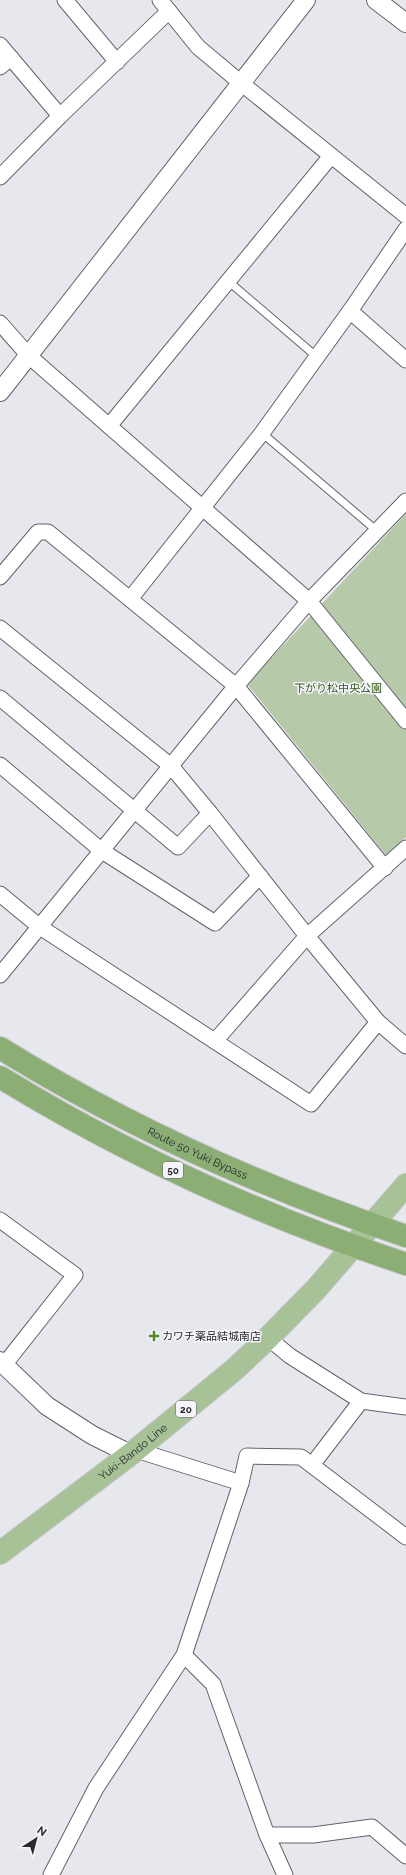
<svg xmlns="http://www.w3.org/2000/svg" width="406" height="1875" viewBox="0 0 406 1875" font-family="Raleway,'Noto Sans JP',sans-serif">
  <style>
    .green { fill: #b6caaa }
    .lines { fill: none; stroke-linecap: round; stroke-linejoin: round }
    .service-casing { stroke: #64636a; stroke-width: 9 }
    .minor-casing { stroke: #64636a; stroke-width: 17 }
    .tertiary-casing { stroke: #64636a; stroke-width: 20 }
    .primary-casing { stroke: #c3c3c4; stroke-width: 24 }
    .trunk-casing { stroke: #c3c3c4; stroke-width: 24 }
    .service { stroke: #fff; stroke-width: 7 }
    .minor { stroke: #fff; stroke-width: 15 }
    .tertiary { stroke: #fff; stroke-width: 18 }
    .primary { stroke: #a8c297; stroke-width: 22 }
    .trunk { stroke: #8bae74; stroke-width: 22 }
    .poi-dot { fill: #558c28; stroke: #f5f4fc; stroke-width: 1.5 }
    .labels { text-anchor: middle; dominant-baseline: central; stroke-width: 3; stroke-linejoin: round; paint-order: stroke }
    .shield { fill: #f5f4fc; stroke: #67676b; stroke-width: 1 }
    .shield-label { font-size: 10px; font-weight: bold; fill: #2a2a2d }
    .park-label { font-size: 11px; fill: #365d15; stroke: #f5f4fc }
    .street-label { font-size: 11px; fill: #2a2a2d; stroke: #f5f4fc }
    .poi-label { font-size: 11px; fill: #2a2a2d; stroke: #f5f4fc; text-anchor: start }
  </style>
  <rect width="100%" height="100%" fill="#e7e7ee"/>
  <polygon class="green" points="406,514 406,837 386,855 247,684"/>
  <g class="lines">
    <g class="service-casing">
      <g id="service">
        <polyline points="228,281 317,357"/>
        <polyline points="262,433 377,531"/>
      </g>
    </g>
    <g class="minor-casing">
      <g id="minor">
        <polyline points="65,0 117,62"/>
        <polyline points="160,0 198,47 241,83 406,216"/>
        <polyline points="0,45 60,116"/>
        <polyline points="0,67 11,58"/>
        <polyline points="0,177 60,116 169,11"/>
        <polyline points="350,311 406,360"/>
        <polyline points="0,323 29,356 309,601 406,721"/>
        <polyline points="109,426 331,156"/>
        <polyline points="0,577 38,532 48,532 236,686 385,868"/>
        <polyline points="130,599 262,433 350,311 406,229"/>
        <polyline points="0,628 171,766 210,813 307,936 378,1022 406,1046"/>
        <polyline points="0,698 178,847 210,813"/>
        <polyline points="0,765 102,851 215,923 260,876"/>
        <polyline points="0,894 40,927 311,1104 378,1022"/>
        <polyline points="0,975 236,686 309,601 406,501"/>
        <polyline points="215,1041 307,936 406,848"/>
        <polyline points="0,1220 75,1275 4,1365"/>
        <polyline points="268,1338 290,1356 361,1401 406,1407"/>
        <polyline points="136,1450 241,1483"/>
        <polyline points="312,1465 361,1401"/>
        <polyline points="184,1655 213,1684 267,1835 285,1875"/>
        <polyline points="267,1835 313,1835 372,1827 406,1856"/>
        <polyline points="51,1875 96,1788 184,1655 241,1483 247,1456 301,1457 406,1537"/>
      </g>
    </g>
    <g class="tertiary-casing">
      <g id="tertiary">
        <polyline points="376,0 406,23"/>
        <polyline points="0,392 306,0"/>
        <polyline points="0,1361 47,1406 92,1435 130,1454"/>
      </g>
    </g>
    <g class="primary-casing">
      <g id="primary">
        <path id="s1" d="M0,1553l136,-103 99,-81 33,-31 49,-50 89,-103"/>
      </g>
    </g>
    <g class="trunk-casing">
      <g id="trunk">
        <path id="s2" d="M0,1048c128,79 263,140 406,188"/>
        <path d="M0,1077c127,78 264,140 406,187"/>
      </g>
    </g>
    <use href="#service" class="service"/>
    <use href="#minor" class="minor"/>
    <use href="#tertiary" class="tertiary"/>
    <use href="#primary" class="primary"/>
    <use href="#trunk" class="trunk"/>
  </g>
  <path class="poi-dot" d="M152 1330h4v4h4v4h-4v4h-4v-4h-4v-4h4z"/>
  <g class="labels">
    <g class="shield">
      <rect x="163" y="1162" width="20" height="16" rx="3"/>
      <rect x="176" y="1401" width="20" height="16" rx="3"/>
    </g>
    <g class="shield-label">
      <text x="173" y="1170">50</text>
      <text x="186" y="1409">20</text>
    </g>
    <g class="park-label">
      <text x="338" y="688">下がり松中央公園</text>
    </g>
    <g class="street-label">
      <text stroke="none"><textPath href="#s2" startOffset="224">Route 50 Yuki Bypass</textPath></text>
      <text stroke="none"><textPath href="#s1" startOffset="167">Yuki-Bando Line</textPath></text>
    </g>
    <g class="poi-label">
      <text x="162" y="1336">カワチ薬品結城南店</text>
    </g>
  </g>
  <g transform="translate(36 1839) rotate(36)" stroke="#f5f4fc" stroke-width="3" paint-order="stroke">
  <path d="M0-3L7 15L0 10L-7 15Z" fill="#2a2a2d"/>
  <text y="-6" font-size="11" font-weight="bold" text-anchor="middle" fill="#2a2a2d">N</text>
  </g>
</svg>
